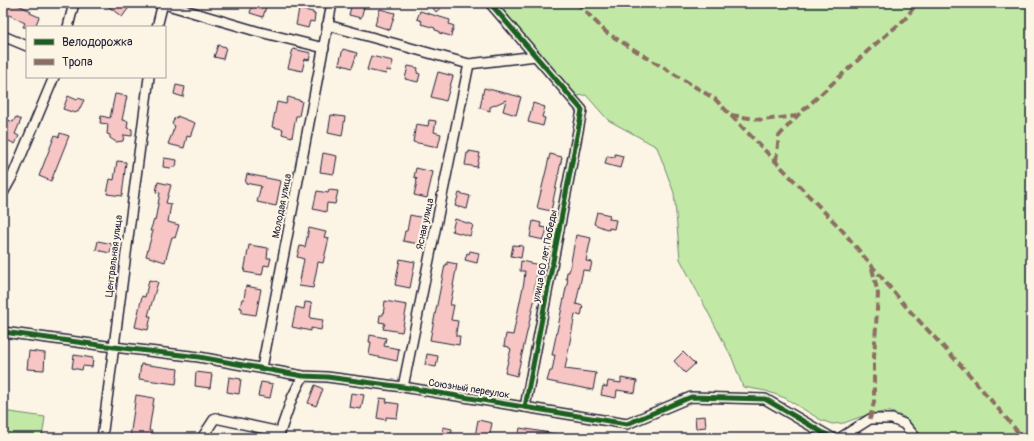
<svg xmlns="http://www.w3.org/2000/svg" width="1034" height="441" viewBox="0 0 1034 441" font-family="Pangolin,sans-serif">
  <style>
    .green { fill: #c1e9a5; stroke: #728670 }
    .building { fill: #f7c6c4; stroke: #22223b }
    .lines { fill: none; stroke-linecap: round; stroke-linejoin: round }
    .minor-casing { stroke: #22223b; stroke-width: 12 }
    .minor { stroke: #fcf5e5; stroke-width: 9 }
    .quiet { stroke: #8d6e63; stroke-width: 4; stroke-dasharray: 8 4; stroke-linecap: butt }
    .cycleway-casing { stroke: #fcf5e5; stroke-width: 8 }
    .cycleway { stroke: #1b5e20; stroke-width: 5 }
    .labels { text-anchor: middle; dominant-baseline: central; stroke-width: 4; stroke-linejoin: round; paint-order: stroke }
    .street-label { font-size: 10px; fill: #22223b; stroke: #fcf5e5 }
  </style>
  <rect width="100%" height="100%" fill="#fcf5e5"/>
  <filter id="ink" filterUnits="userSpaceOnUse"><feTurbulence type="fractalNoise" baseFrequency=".025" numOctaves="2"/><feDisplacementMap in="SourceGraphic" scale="8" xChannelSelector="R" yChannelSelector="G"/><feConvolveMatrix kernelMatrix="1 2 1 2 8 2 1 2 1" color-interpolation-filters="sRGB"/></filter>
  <g filter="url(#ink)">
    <g class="green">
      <polygon points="496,3 1031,3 1031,438 923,438 904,417 888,411 860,417 844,423 832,424 821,420 785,398 766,391 743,387 732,358 680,259 674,193 657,147 608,120 586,95 577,96"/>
      <polygon points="3,411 45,417 42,438 3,438"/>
    </g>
    <g class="building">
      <polygon points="3,3 14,3 31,11 30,13 39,17 35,27 23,27 25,23 3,12"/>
      <polygon points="104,3 126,3 130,6 122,17"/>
      <polygon points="253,3 267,3 263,17 250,13"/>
      <polygon points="352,3 365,3 361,18 349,15"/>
      <polygon points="429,3 446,3 436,12"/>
      <polygon points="299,9 313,12 313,14 315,14 314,22 310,21 308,28 296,25"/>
      <polygon points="380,9 395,13 390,30 375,25"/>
      <polygon points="420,11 450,20 449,24 454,26 451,36 439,33 439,31 435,30 435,28 421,24 422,21 417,19"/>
      <polygon points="218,45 226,47 223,59 214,57"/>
      <polygon points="293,49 311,53 309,60 305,59 302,71 288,68"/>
      <polygon points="343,49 357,53 352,68 339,64"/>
      <polygon points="371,56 393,61 391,71 387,70 386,74 367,70"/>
      <polygon points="408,66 418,68 417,73 420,74 418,82 405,79"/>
      <polygon points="438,72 453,76 446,101 431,97"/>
      <polygon points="176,85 185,87 183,97 174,94"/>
      <polygon points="484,88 521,97 516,115 503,111 506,100 490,107 490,111 480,108"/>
      <polygon points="115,94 127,96 122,120 128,121 127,128 132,129 132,136 124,135 123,141 116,142 110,138 110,135 107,134 108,124 100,123 101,116 110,118"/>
      <polygon points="68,96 77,100 78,98 84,100 78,112 76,112 75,113 63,109"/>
      <polygon points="288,97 302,101 299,116 296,116 292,137 282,134 283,129 272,127 277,102 286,104"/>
      <polygon points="533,103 545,107 542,117 545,118 543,126 528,122"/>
      <polygon points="331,115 345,117 342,136 328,133"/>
      <polygon points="177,116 195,123 190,137 187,136 184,148 168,144 175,126 172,124 175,117 177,118"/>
      <polygon points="16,117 21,120 15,134 19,136 15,144 5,139 8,134 3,132 3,130 8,120 13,122"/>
      <polygon points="429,120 436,121 434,132 441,134 438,147 413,142 416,124 428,126"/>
      <polygon points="60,133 69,136 51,181 39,176 55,135 59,137"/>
      <polygon points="469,151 480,153 477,167 465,165 467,153 469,153"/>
      <polygon points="323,153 337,156 334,174 320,172"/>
      <polygon points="550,154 562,157 551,211 537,208"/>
      <polygon points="615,154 623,156 620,168 605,164 607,156 615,157"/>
      <polygon points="164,158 177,160 176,167 172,167 171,168 163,167"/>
      <polygon points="117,161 126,162 122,196 107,194 110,179 114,180"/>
      <polygon points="416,168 433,172 427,198 414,195 417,182 416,181 417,178 414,177"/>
      <polygon points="247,174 281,181 276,206 257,202 261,186 245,183"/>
      <polygon points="158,182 171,185 166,203 171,204 168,222 179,225 175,238 172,237 165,262 146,256 153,231 150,231 154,220 155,221 160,193 156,192"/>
      <polygon points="329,190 338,191 335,204 327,203 326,212 313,209 317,191 328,193"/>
      <polygon points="459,193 470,196 467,209 455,206"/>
      <polygon points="597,212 610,215 609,219 616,220 614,229 609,228 609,230 594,224"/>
      <polygon points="410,215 424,218 419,244 403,241 405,231 407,231"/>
      <polygon points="455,219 473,225 470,236 452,231"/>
      <polygon points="533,221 541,223 540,227 547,228 544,240 530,237"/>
      <polygon points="309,228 326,232 324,237 329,238 323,263 318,262 313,288 299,286 304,259 297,257 300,246 305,247"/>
      <polygon points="576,235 591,238 586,261 592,262 590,271 583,270 576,304 583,306 581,316 575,314 565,369 596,373 593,390 547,381 550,371 552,371 555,355 552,355 568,279 566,279 567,272 569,272"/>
      <polygon points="98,241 112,244 110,253 96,250"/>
      <polygon points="249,245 268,248 267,258 271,258 269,266 264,265 262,275 244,272"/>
      <polygon points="513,245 523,246 521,258 511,256"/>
      <polygon points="470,251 479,253 477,263 465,260 467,253 469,254"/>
      <polygon points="400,259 415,262 410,288 395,285"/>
      <polygon points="521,261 544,266 543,274 537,273 534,292 536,293 517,376 505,373 511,349 509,348 509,347 504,346 506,334 513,335 524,282 525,271 520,271"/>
      <polygon points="447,262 457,264 453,286 454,286 450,305 454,305 451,320 458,321 456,333 456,336 460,336 459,345 430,340 445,265 447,265"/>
      <polygon points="149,280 158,282 148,316 151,316 148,330 135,327 142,296 145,297"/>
      <polygon points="246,286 261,289 256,315 242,313 242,308 240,308 242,299 244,299"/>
      <polygon points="385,301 407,305 402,332 383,329 385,323 379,322 380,315 383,315"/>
      <polygon points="305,302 312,303 310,318 323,320 321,330 311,328 311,331 292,327 296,307 304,309"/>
      <polygon points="370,335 386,338 384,346 399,349 397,361 369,355 371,342 369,342"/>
      <polygon points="29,351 45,353 44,370 27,369"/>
      <polygon points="683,352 695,364 685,373 674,361"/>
      <polygon points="427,354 438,356 436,367 425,365"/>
      <polygon points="74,355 93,358 92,367 83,366 82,370 72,368"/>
      <polygon points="141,364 178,369 176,384 139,379"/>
      <polygon points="196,372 212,374 210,388 195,386"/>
      <polygon points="229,377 241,379 239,394 227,392"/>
      <polygon points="621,378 637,381 635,393 617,390 616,398 601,395 603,386 607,387 608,381 621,383"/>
      <polygon points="261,382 273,384 270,398 258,396"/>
      <polygon points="315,385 323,389 316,406 308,403"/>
      <polygon points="351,393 364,395 361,409 349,407"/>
      <polygon points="136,395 154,398 149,431 152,431 151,438 130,438"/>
      <polygon points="380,398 387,399 386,402 399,404 397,418 386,417 386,420 377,418"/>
      <polygon points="705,416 706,427 696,428 695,417"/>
      <polygon points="478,420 492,423 489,438 475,436"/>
      <polygon points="443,427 452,429 451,438 442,437"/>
      <polygon points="520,428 556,434 556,438 518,438"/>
    </g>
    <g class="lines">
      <g class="minor-casing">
        <g id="minor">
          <polyline points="161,3 256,31 324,48"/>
          <polyline points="490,3 582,110 525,407"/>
          <polyline points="327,25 469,64 536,56"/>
          <polyline points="68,27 74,3"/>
          <polyline points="157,27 163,3"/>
          <polyline points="3,36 27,46"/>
          <polyline points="3,193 13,175 54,77"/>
          <polyline points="3,332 114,347 199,357 303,376 327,377 403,387 627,424 691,397 765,399 832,438"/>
          <polyline points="262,368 332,3"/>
          <polyline points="403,387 469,64"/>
          <polyline points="102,438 149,77"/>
          <polyline points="202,438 215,418 280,432"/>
          <polyline points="278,438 292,398 303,376"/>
          <polyline points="840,438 870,419 892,419 904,424 916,438"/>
        </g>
      </g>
      <use href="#minor" class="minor"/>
      <g class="quiet">
        <polyline points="577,3 607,33 715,99 841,229 908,309 967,372 1023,438"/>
        <polyline points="731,115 762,120 797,116"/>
        <polyline points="776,161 779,136 797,116 871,48 905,19 917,3"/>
        <polyline points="870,419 874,402 874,357 878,294 872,268"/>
      </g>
      <g class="cycleway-casing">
        <g id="cycleway">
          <polyline points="490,3 582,110 525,407"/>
          <polyline points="3,332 114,347 199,357 303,376 327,377 403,387 627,424 691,397 765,399 832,438"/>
        </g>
      </g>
      <use href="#cycleway" class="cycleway"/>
    </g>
  </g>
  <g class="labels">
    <g class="street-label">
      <text transform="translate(282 206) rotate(-79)">Молодая улица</text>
      <text transform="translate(425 224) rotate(-78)">Ясная улица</text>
      <text transform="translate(114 256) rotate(-83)">Центральная улица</text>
      <text transform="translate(545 256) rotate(-79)">улица 60 лет Победы</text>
      <text transform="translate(469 389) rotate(9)">Союзный переулок</text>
    </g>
  </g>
  <rect width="1034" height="441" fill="none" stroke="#fcf5e5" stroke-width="16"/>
  <rect x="8" y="8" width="1018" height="425" fill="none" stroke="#22223b" stroke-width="1.5" filter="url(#ink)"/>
  <rect x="26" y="26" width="140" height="52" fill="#fcf5e5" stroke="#a5a1a1"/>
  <rect x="34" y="39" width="20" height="6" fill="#1b5e20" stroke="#a5a1a1"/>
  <text x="62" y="46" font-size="12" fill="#22223b">Велодорожка</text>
  <rect x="34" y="59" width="20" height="6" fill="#8d6e63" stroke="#a5a1a1"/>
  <text x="62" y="66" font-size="12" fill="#22223b">Тропа</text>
</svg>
